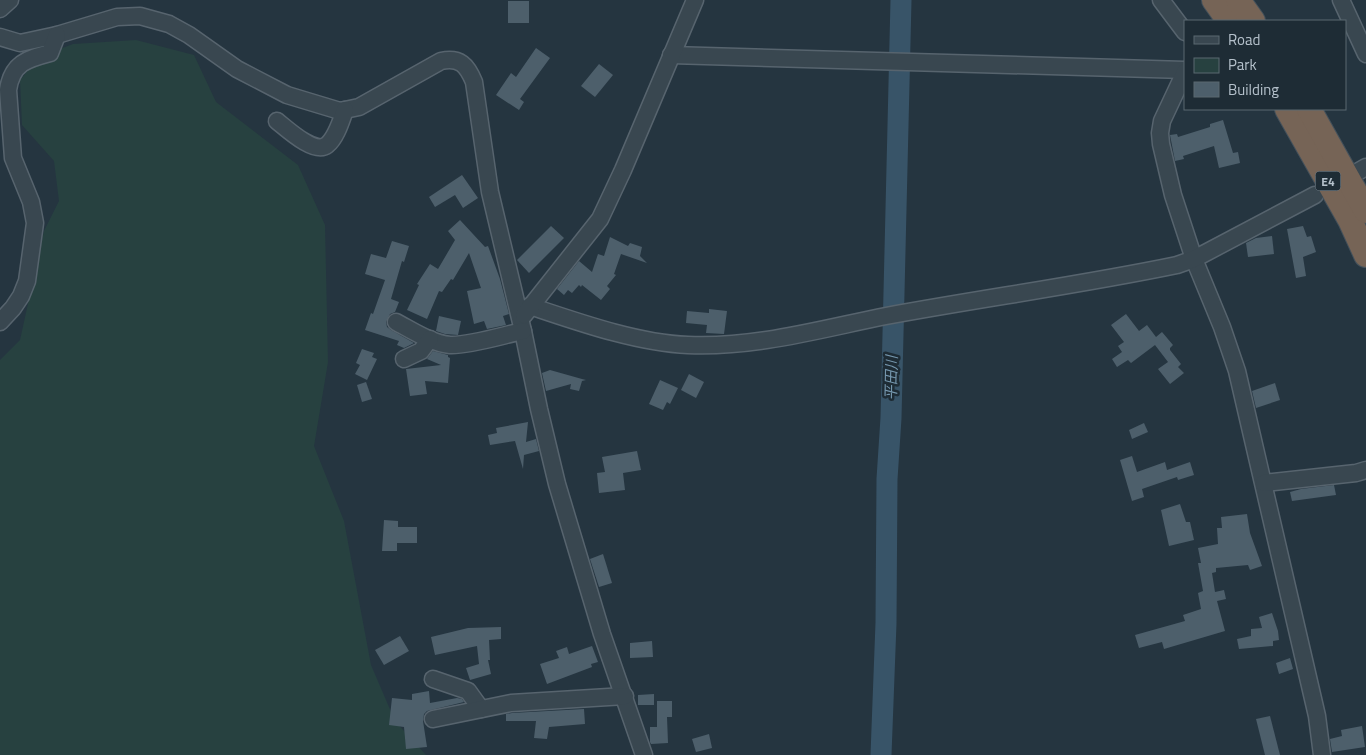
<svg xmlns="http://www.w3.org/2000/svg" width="1366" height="755" viewBox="0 0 1366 755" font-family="'Titillium Web','Noto Sans JP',sans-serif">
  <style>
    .green { fill: #274140 }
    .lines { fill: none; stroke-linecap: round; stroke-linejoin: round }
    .river { stroke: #385468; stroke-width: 21 }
    .building { fill: #4d5f6b }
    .minor-casing { stroke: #57646e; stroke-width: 19 }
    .highway-casing { stroke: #44515b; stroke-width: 26 }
    .minor { stroke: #394750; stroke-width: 16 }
    .highway { stroke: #766456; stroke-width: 24 }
    .labels { text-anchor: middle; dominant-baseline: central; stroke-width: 5; stroke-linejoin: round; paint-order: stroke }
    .shield { fill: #1e2c35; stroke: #88949e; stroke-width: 1 }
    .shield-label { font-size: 12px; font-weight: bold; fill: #b5c1cb }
    .water-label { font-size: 15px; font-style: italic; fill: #7597ae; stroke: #1e2c35 }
  </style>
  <rect width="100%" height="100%" fill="#253540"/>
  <polygon class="green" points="136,40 194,55 216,102 298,165 325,225 328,362 314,446 344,521 371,665 395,721 426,755 0,755 0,360 20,340 44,231 59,201 54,161 22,125 20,80 39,57 73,44"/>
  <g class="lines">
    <polyline class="river" points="881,755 886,623 887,479 891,418 901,0"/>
  </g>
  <g class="building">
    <rect x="508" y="1" width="21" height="22"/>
    <polygon points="536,48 550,58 520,99 524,102 519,110 496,95 511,73 516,77"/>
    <polygon points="599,64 613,75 595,97 581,86"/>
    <polygon points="1223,120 1233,153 1238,152 1240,163 1219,168 1214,146 1183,156 1184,159 1175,161 1170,135 1177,134 1178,137 1210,127 1210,124"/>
    <polygon points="462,175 478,198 463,208 455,195 435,207 429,197"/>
    <polygon points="460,220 485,247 488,246 500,279 509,314 503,316 506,325 487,329 484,321 474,324 467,291 481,288 469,253 453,280 451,279 442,292 439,291 427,319 407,310 419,285 417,284 430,264 438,269 455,240 448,231"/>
    <polygon points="551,226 564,238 529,273 517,260"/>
    <polygon points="1303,226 1307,237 1311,236 1316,252 1303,257 1306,276 1296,278 1287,229"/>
    <polygon points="1272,236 1274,254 1248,257 1246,243 1256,238"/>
    <polygon points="610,237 628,246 630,243 642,247 640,256 647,263 621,254 614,274 616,275 607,286 610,289 601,300 582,285 581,287 579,285 572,293 568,290 564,295 557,289 579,261 592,272 598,254 604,256"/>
    <polygon points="392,241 409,246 404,262 402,261 391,299 399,302 395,312 390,314 386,322 387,327 391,330 414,343 404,348 397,345 399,341 365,330 371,313 373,314 385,280 365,274 371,254 386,258"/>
    <polygon points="709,309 727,311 724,334 706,333 707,325 686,323 687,311 709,313"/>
    <polygon points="1126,314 1139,331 1147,325 1156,337 1162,332 1173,345 1170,348 1170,350 1181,364 1178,367 1184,373 1170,384 1158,369 1168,362 1155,345 1131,363 1128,360 1117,367 1112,359 1122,352 1118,346 1124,342 1111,325"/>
    <polygon points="439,316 461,321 458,335 445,334 436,331"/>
    <polygon points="362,349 374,353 372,357 377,359 367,380 355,374 360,365 356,363"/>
    <polygon points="433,351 448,355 448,357 450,358 448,383 425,381 427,394 410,396 406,369 441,365 427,359"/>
    <polygon points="550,370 582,379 586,380 582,381 579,391 570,389 571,384 546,391 542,373"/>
    <polygon points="689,374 704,382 696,398 681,390"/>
    <polygon points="660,380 678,388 670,404 667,402 663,410 649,404"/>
    <polygon points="366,382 372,399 362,402 357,385"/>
    <polygon points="1275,383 1280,400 1256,408 1252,391"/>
    <polygon points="528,422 526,442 536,439 539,451 524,455 523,469 515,441 490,445 488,435 497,433 496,428"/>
    <polygon points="1144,423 1148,432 1132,439 1129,430"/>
    <polygon points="637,451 641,470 623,473 625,490 599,493 597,473 605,472 602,457"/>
    <polygon points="1132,456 1137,472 1165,462 1167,470 1190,462 1194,475 1178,480 1177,477 1142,489 1144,497 1132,501 1120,460"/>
    <polygon points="1334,485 1336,495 1292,501 1290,492 1301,489"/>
    <polygon points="1180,504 1186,522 1190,522 1194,540 1169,546 1161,510"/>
    <polygon points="1247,514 1250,533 1262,566 1250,570 1248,565 1216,568 1216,572 1212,573 1215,592 1224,590 1226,599 1217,601 1225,631 1164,649 1162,642 1139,648 1135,635 1185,621 1183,615 1201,609 1198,593 1203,591 1198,563 1201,563 1198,548 1218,544 1217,528 1222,528 1221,517"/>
    <polygon points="384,520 398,521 398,527 417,527 417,543 397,543 397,551 382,551"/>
    <polygon points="603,554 612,583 599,587 590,559"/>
    <polygon points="1272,613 1278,631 1279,640 1273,641 1273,646 1239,649 1237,639 1251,636 1251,629 1262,628 1259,617"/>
    <polygon points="501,627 501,639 489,640 490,660 488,660 491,674 470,680 466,668 479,664 477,646 435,655 431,637 468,628"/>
    <polygon points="400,636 409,651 384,665 375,650"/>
    <polygon points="652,641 653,657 630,658 630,643"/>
    <polygon points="592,646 598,662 591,664 592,667 547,684 540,664 559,658 556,651 567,647 569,654"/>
    <polygon points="1290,658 1293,669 1279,674 1276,663"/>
    <polygon points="429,691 430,703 457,698 462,699 464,702 427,711 424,714 423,721 427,747 406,749 404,727 389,725 392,698 412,700 412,694"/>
    <polygon points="654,694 654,705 638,705 638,695"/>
    <polygon points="657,701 672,701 672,717 667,717 668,743 651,744 650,742 650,727 657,727"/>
    <polygon points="584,709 585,724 549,727 547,739 534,738 536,721 506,721 506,714 512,713"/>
    <polygon points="1270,716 1280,755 1265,755 1256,719"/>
    <polygon points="1362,726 1365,747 1332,752 1330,739 1342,736 1341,730"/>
    <polygon points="709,734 712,748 696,752 692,739"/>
  </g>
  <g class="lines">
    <g class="minor-casing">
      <g id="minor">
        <polyline points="1161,0 1185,32"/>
        <polyline points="1341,0 1366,54"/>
        <polyline points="0,9 10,0"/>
        <path d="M0,37l20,6 37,-8 60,-18 23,-1 29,8 20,11 48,34 50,26 53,16 19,-4 82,-46c19,-4 26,4 33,21l16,110 33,139 16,78 18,75 45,150 42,121"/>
        <polyline points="671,55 1185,70"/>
        <polyline points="1185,72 1162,121 1160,133 1161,144 1173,195 1194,259 1222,327 1237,371 1317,716 1322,755"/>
        <path d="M277,121c10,8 38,34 50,24 9,-7 14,-24 18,-35"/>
        <polyline points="1359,171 1366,167"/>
        <path d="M530,306c48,16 107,37 158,39 67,3 133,-16 198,-29 97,-18 195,-31 291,-51l17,-6 121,-64"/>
        <polyline points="524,315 600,219 623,170 695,0"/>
        <path d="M0,322l13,-14 8,-12 6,-15 8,-58 -4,-21 -18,-44 -5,-68c4,-27 19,-31 42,-37l7,-18"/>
        <path d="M396,322c17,9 35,21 54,23 18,1 54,-10 73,-14"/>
        <polyline points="404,359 421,351 430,339"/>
        <polyline points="1264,483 1356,473 1366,470"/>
        <polyline points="433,679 468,691 481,709"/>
        <polyline points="433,719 511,703 625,696"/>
      </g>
    </g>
    <g class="highway-casing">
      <g id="highway">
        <polyline points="1214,0 1229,21"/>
        <polyline points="1238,0 1253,21"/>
        <polyline points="1287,109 1350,220 1366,255"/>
        <polyline points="1309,109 1366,211"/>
      </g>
    </g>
    <use href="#minor" class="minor"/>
    <use href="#highway" class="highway"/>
  </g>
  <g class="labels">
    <rect class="shield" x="1315.5" y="171.5" width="25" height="19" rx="4"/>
    <g class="shield-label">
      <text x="1328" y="181">E4</text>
    </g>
    <g class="water-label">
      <text transform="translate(891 378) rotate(-89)">平田川</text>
    </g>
  </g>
  <rect x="1184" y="20" width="162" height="90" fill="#1e2c35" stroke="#5a6871"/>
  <rect x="1194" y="36" width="25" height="8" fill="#394750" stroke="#5a6871"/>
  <text x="1228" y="45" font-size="15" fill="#b5c1cb">Road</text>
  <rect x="1194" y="58" width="25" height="15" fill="#274140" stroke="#5a6871"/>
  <text x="1228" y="70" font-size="15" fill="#b5c1cb">Park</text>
  <rect x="1194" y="82" width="25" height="15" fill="#4d5f6b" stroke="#5a6871"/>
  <text x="1228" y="95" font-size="15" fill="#b5c1cb">Building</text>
</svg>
